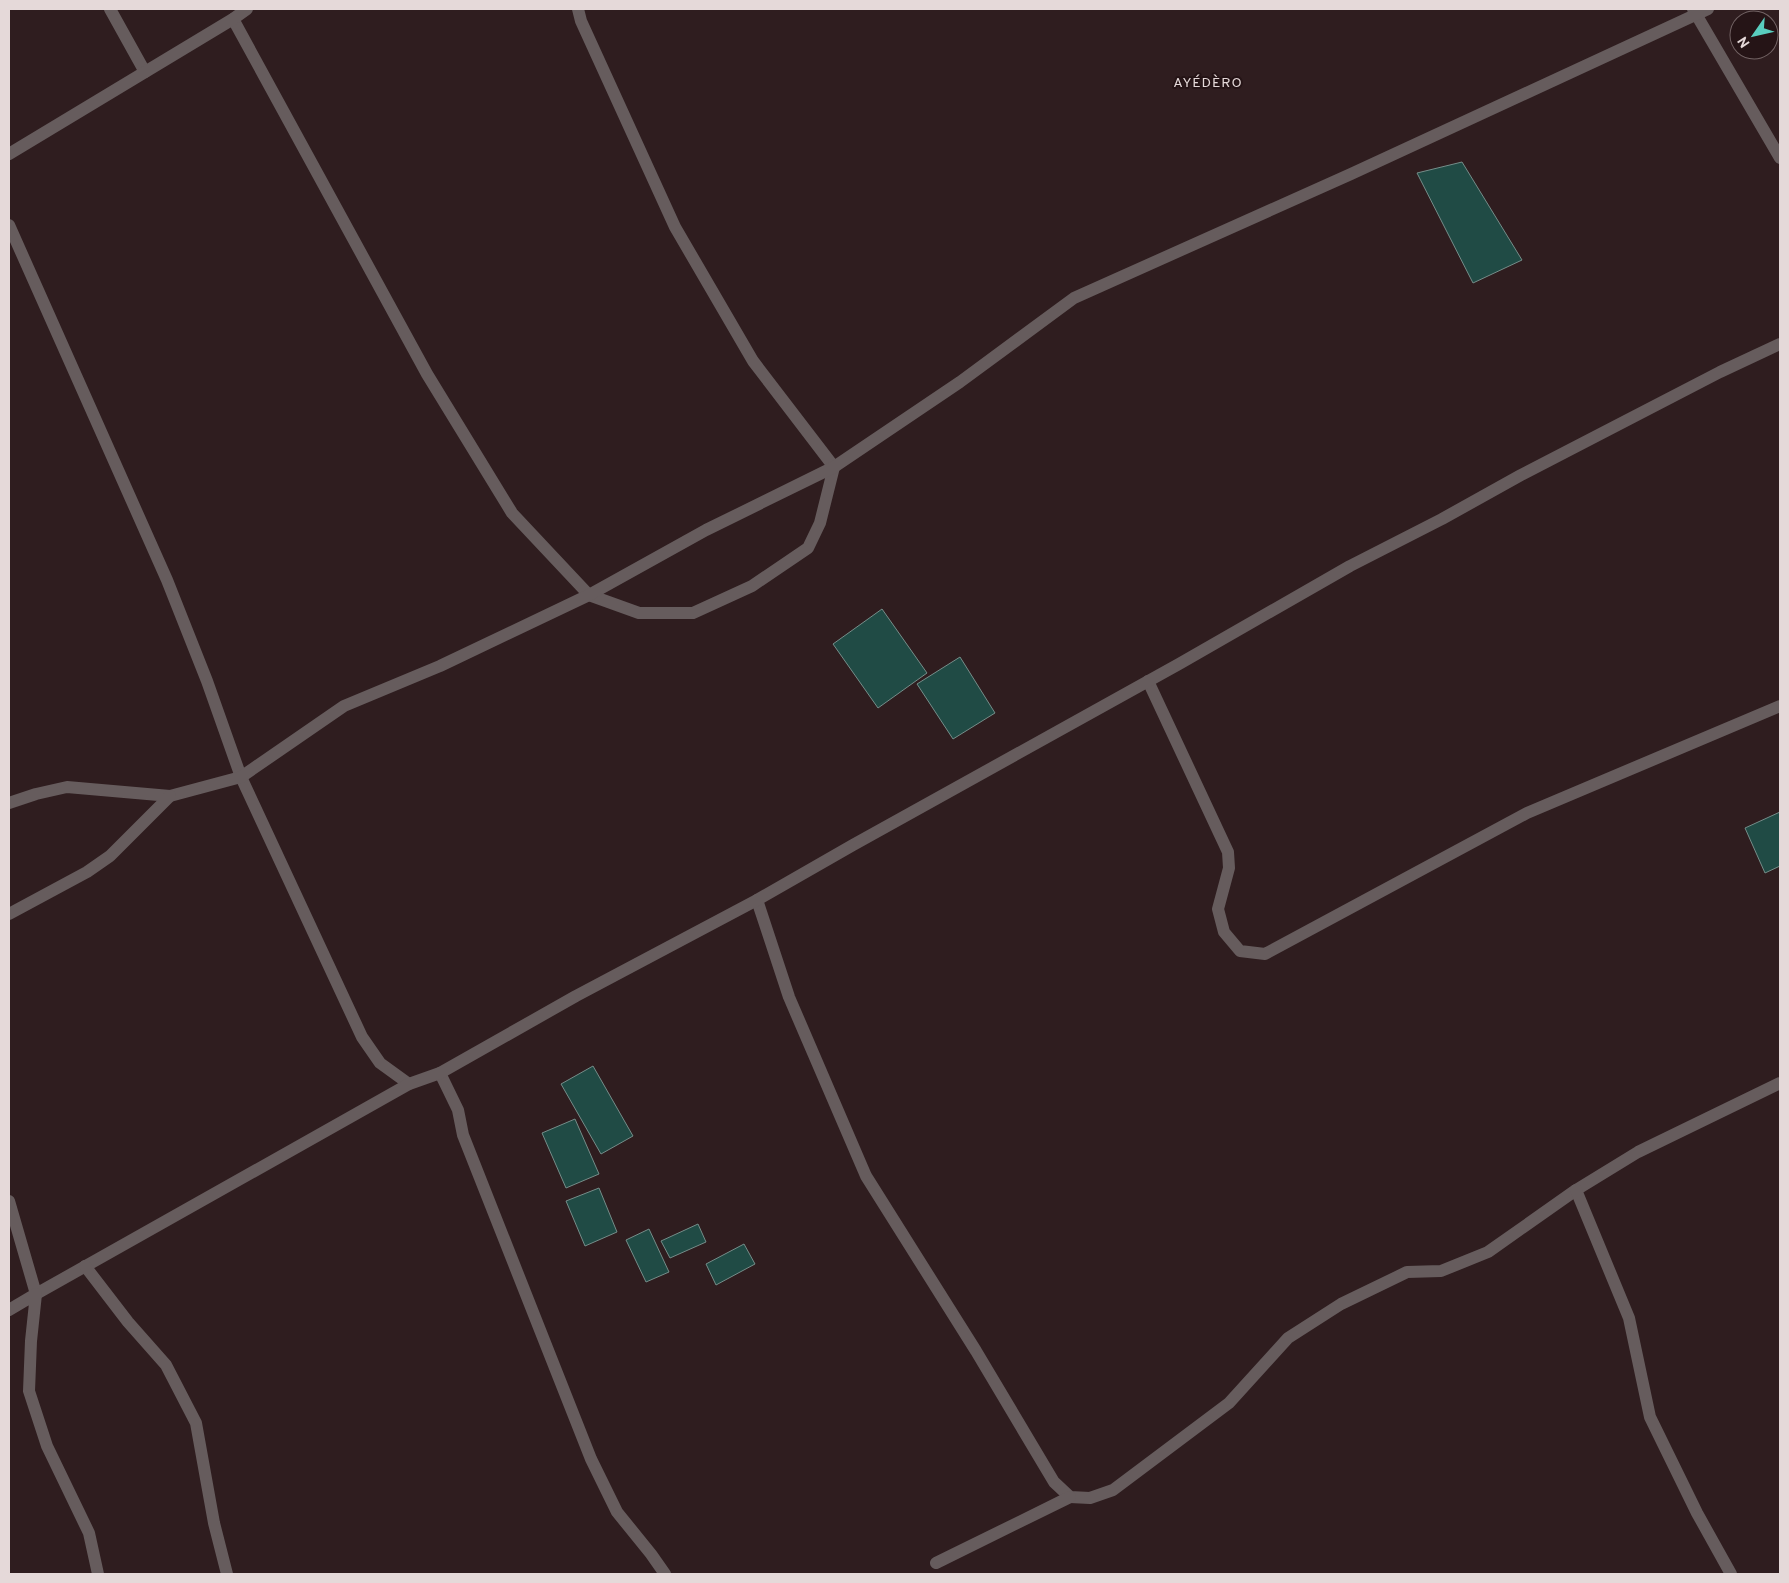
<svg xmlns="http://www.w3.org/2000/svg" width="1789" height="1583" viewBox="0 0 1789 1583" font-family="Overpass,sans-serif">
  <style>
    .building { fill: #204b45; stroke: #758d89 }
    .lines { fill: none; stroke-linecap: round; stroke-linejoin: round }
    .street { stroke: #665c5d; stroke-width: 12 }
    .labels { text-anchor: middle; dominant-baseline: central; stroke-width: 4; stroke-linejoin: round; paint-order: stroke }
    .neighbourhood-label { font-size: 14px; letter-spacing: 1px; fill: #e5d9d9; stroke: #251416 }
  </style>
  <rect width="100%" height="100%" fill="#2f1d1f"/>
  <g class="building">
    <polygon points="1462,162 1522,260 1473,283 1417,173"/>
    <polygon points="882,609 927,673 878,708 833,644"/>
    <polygon points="960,657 995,713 953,739 917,684"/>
    <polygon points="1780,812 1780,866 1765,873 1745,828"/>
    <polygon points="593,1066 633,1136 601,1154 561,1084"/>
    <polygon points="575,1119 599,1174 566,1188 542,1133"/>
    <polygon points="599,1188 617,1232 585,1246 566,1201"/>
    <polygon points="698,1224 706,1242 670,1258 661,1241"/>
    <polygon points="649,1229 669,1272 646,1282 626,1240"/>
    <polygon points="744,1244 755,1264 716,1285 706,1264"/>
  </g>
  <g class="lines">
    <g class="street">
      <polyline points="110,9 145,72"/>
      <polyline points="578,9 581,21 675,227 753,361 834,467"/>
      <polyline points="1693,9 1780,158"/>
      <polyline points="233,19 427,374 512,513 589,595 639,613 693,613 752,586 808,548 820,523 834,467"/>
      <polyline points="9,154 233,19 247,9"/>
      <polyline points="9,225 167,580 207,681 241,777 362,1037 380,1063 409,1084"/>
      <polyline points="1148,681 1228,852 1229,868 1218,909 1224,932 1240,951 1265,954 1527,813 1780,706"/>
      <polyline points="9,803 36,794 67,787 170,796 241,777 344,706 440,666 589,595 706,530 834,467 960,382 1074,298 1351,174 1708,9"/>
      <polyline points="757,900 789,997 866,1176 976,1351 1054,1482 1070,1497 1090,1498 1113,1490 1229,1403 1288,1338 1341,1304 1407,1272 1441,1271 1488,1252 1576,1190 1638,1152 1780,1083"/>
      <polyline points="9,914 87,872 110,856 170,796"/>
      <polyline points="440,1073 458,1110 463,1135 591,1459 617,1512 651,1554 665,1574"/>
      <polyline points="1576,1190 1629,1318 1650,1417 1697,1513 1731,1574"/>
      <polyline points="9,1201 36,1294 409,1084 440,1073 576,996 757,900 853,845 1179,664 1350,566 1442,519 1521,475 1720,372 1780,344"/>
      <polyline points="85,1266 128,1322 166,1365 196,1423 214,1523 227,1574"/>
      <polyline points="9,1310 36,1294 31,1341 29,1391 47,1446 89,1533 98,1574"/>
      <polyline points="936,1563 1070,1497"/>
    </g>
  </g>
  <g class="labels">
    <g class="neighbourhood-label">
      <text x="1208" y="83">AYÉDÈRO</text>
    </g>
  </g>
  <rect width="1789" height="1583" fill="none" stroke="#e5d9d9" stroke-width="20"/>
  <g transform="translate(1754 35) rotate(236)"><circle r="24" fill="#251416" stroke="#726364"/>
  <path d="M0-4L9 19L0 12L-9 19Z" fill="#59cebf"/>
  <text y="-8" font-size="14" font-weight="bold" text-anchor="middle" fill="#e5d9d9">N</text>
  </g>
</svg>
